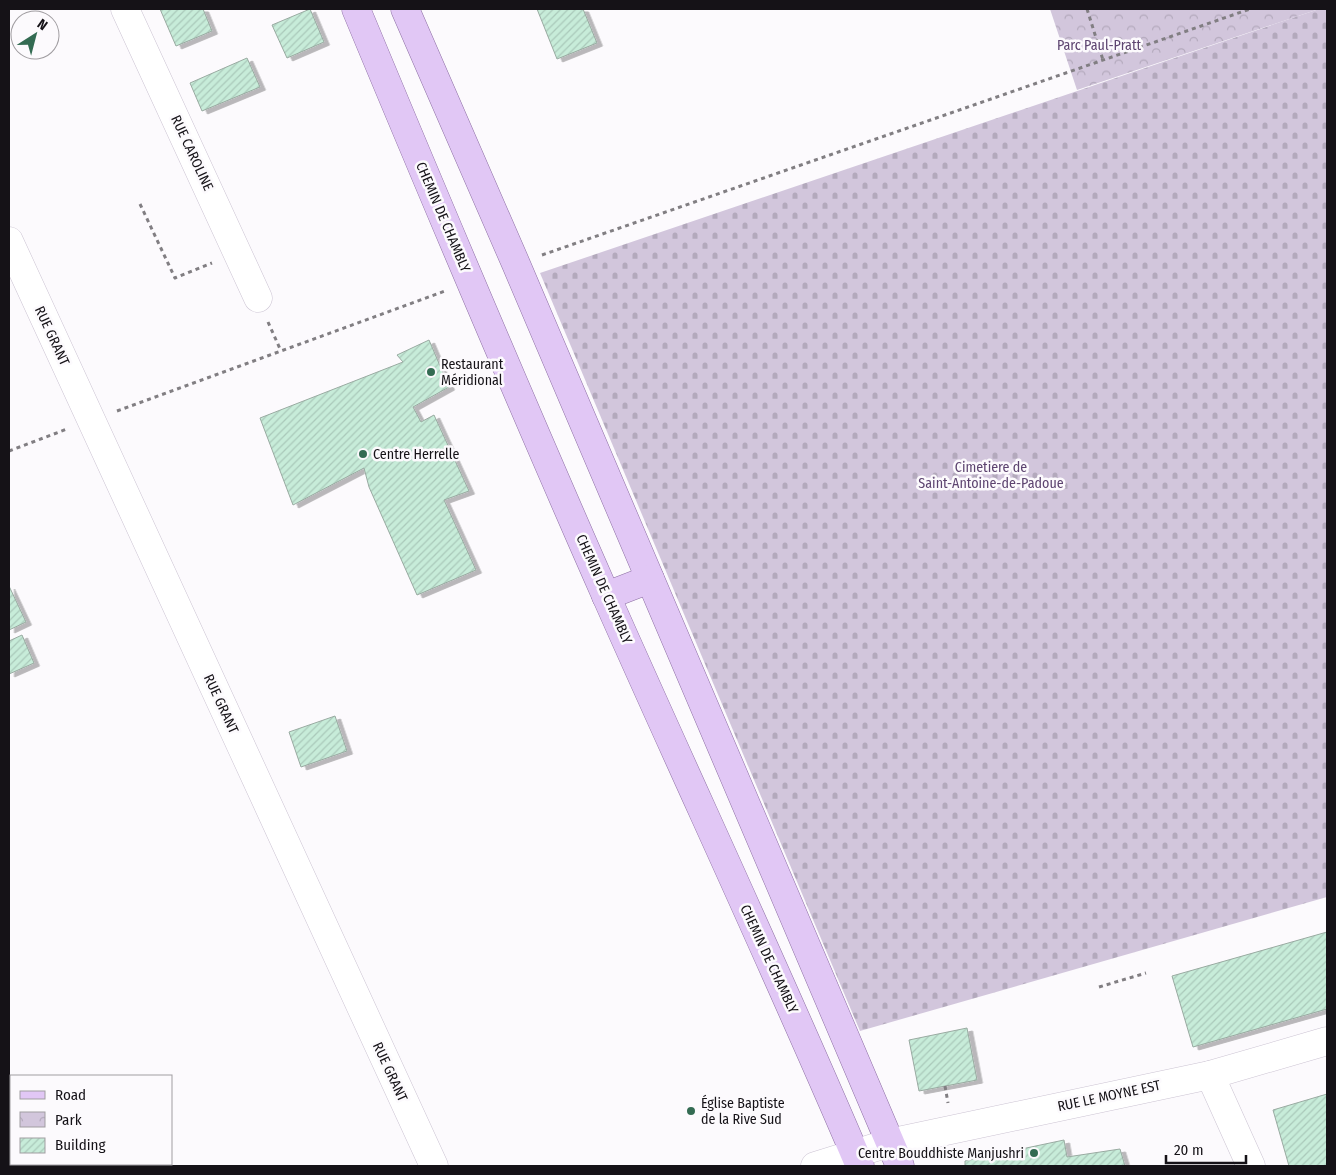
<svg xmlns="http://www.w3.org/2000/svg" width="1336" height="1175" viewBox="0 0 1336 1175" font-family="'Fira Sans Condensed',sans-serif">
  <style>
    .cemetery { fill: url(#cemetery-stones) }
    .park { fill: url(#park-crowns) }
    .building { fill: url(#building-hatch); stroke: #99aaa1; filter: url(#shadow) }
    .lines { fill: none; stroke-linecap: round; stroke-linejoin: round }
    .minor-casing { stroke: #ccc4d3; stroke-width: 29 }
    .major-casing { stroke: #8d6fa3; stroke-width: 29 }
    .path { stroke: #817e82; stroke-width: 3; stroke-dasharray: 4 4; stroke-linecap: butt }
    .minor { stroke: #fff; stroke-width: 28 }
    .major { stroke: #e1c7f5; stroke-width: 28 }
    .poi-dot { fill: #336b52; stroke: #fcfafd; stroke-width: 2 }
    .labels { text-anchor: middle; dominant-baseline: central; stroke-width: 5; stroke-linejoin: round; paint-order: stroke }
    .park-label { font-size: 14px; fill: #5d4470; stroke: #fcfafd }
    .street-label { font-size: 14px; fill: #151217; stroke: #fcfafd }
    .poi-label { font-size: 14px; fill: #151217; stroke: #fcfafd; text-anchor: start }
  </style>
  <defs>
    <pattern id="cemetery-stones" width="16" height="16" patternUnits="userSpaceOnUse" patternTransform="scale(1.25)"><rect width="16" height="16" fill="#d2c6dc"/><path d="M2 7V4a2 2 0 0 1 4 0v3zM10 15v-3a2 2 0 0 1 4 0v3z" fill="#b3a9bc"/></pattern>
    <pattern id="park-crowns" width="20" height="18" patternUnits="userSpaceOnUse" patternTransform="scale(1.25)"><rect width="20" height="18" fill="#d2c6dc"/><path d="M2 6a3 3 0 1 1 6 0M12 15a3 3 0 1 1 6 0" fill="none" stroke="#b3a9bc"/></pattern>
    <pattern id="building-hatch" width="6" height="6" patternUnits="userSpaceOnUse" patternTransform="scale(1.25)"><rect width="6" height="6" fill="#c7ecd9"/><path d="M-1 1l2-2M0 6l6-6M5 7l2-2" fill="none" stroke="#aac9ba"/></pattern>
    <filter id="shadow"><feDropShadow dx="5.5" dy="3" stdDeviation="0" flood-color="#0004"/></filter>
  </defs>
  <rect width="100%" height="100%" fill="#fcfafd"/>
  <polygon class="cemetery" points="1319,9 1327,9 1327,897 860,1031 540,273"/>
  <polygon class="park" points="1050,9 1319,9 1077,90"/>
  <g class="building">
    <polygon points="160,9 203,9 212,31 176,46"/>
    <polygon points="310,9 324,42 287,58 272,25"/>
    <polygon points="537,9 583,9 597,43 557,59"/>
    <polygon points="247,58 260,87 202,111 190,83"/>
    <polygon points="429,340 449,387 413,407 421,422 434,415 469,491 444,500 476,570 417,595 369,487 364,468 293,505 260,418 403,362 397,355"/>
    <polygon points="9,586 26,622 9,630"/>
    <polygon points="22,635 34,663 9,674 9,641"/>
    <polygon points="335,716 347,751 301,767 289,732"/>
    <polygon points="1327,932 1327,1009 1193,1047 1172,976"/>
    <polygon points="967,1028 977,1080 919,1091 909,1040"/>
    <polygon points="1327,1094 1327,1166 1289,1166 1273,1110"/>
    <polygon points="1064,1140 1067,1157 1120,1149 1125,1166 965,1166 965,1161"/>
  </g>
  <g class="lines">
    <g class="minor-casing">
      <g id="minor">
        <polyline points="125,9 258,298"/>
        <polyline points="9,241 434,1166"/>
        <polyline points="1210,1075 1251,1166"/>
        <polyline points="9,1138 11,1144"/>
        <polyline points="20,1164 21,1166"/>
        <polyline points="815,1166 889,1143 1210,1075 1327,1041"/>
      </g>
    </g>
    <g class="major-casing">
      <g id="major">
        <path d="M356,9c82,197 165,394 251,589 84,190 172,377 253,568"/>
        <polyline points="405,9 516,264 900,1166"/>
        <polyline points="606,596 650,579"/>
      </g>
    </g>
    <g class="path">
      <polyline points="1087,9 1103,60"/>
      <polyline points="140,204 175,278 212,263"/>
      <polyline points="542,255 1250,9"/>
      <polyline points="268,322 281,351"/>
      <polyline points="117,411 445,291"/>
      <polyline points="9,451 67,429"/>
      <polyline points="1099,987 1146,973"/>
      <polyline points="945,1086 948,1103"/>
    </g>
    <use href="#minor" class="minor"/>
    <use href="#major" class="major"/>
  </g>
  <g class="poi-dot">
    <circle cx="431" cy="372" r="5"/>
    <circle cx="363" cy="454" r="5"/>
    <circle cx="691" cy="1111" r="5"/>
    <circle cx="1034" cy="1153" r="5"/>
  </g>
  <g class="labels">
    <g class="park-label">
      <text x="1099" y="45">Parc Paul-Pratt</text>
      <text x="991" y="467">Cimetiere de<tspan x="991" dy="16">Saint-Antoine-de-Padoue</tspan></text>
    </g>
    <g class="street-label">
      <text transform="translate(192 153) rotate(65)">RUE CAROLINE</text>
      <text transform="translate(443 217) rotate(67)">CHEMIN DE CHAMBLY</text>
      <text transform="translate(52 336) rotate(65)">RUE GRANT</text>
      <text transform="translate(604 589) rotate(66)">CHEMIN DE CHAMBLY</text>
      <text transform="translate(221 704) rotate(65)">RUE GRANT</text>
      <text transform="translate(769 959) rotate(65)">CHEMIN DE CHAMBLY</text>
      <text transform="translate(390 1072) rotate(65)">RUE GRANT</text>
      <text transform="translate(1109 1096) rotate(-12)">RUE LE MOYNE EST</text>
    </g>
    <g class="poi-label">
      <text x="441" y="364">Restaurant<tspan x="441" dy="16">Méridional</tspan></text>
      <text x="373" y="454">Centre Herrelle</text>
      <text x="701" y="1103">Église Baptiste<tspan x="701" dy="16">de la Rive Sud</tspan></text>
      <text x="1024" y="1153" text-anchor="end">Centre Bouddhiste Manjushri</text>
    </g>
  </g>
  <rect width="1336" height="1175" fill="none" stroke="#151217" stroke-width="20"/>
  <rect x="10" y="1075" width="162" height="90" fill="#fcfafd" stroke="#a09da1"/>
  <rect x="20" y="1091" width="25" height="8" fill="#e1c7f5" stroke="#a09da1"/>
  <text x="55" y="1100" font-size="15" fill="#151217">Road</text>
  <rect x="20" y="1112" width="25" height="15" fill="url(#park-crowns)" stroke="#a09da1"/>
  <text x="55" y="1125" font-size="15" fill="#151217">Park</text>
  <rect x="20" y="1138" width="25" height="15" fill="url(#building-hatch)" stroke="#a09da1"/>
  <text x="55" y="1150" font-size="15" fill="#151217">Building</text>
  <g transform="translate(35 35) rotate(36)"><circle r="24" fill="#fcfafd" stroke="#a09da1"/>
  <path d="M0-4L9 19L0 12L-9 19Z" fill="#336b52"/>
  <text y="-8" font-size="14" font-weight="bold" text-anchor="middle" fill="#151217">N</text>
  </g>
  <path d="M1166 1155v8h80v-8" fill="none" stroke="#151217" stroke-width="2.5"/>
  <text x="1174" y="1155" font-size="15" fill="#151217" stroke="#fcfafd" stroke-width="4" paint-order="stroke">20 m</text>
</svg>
